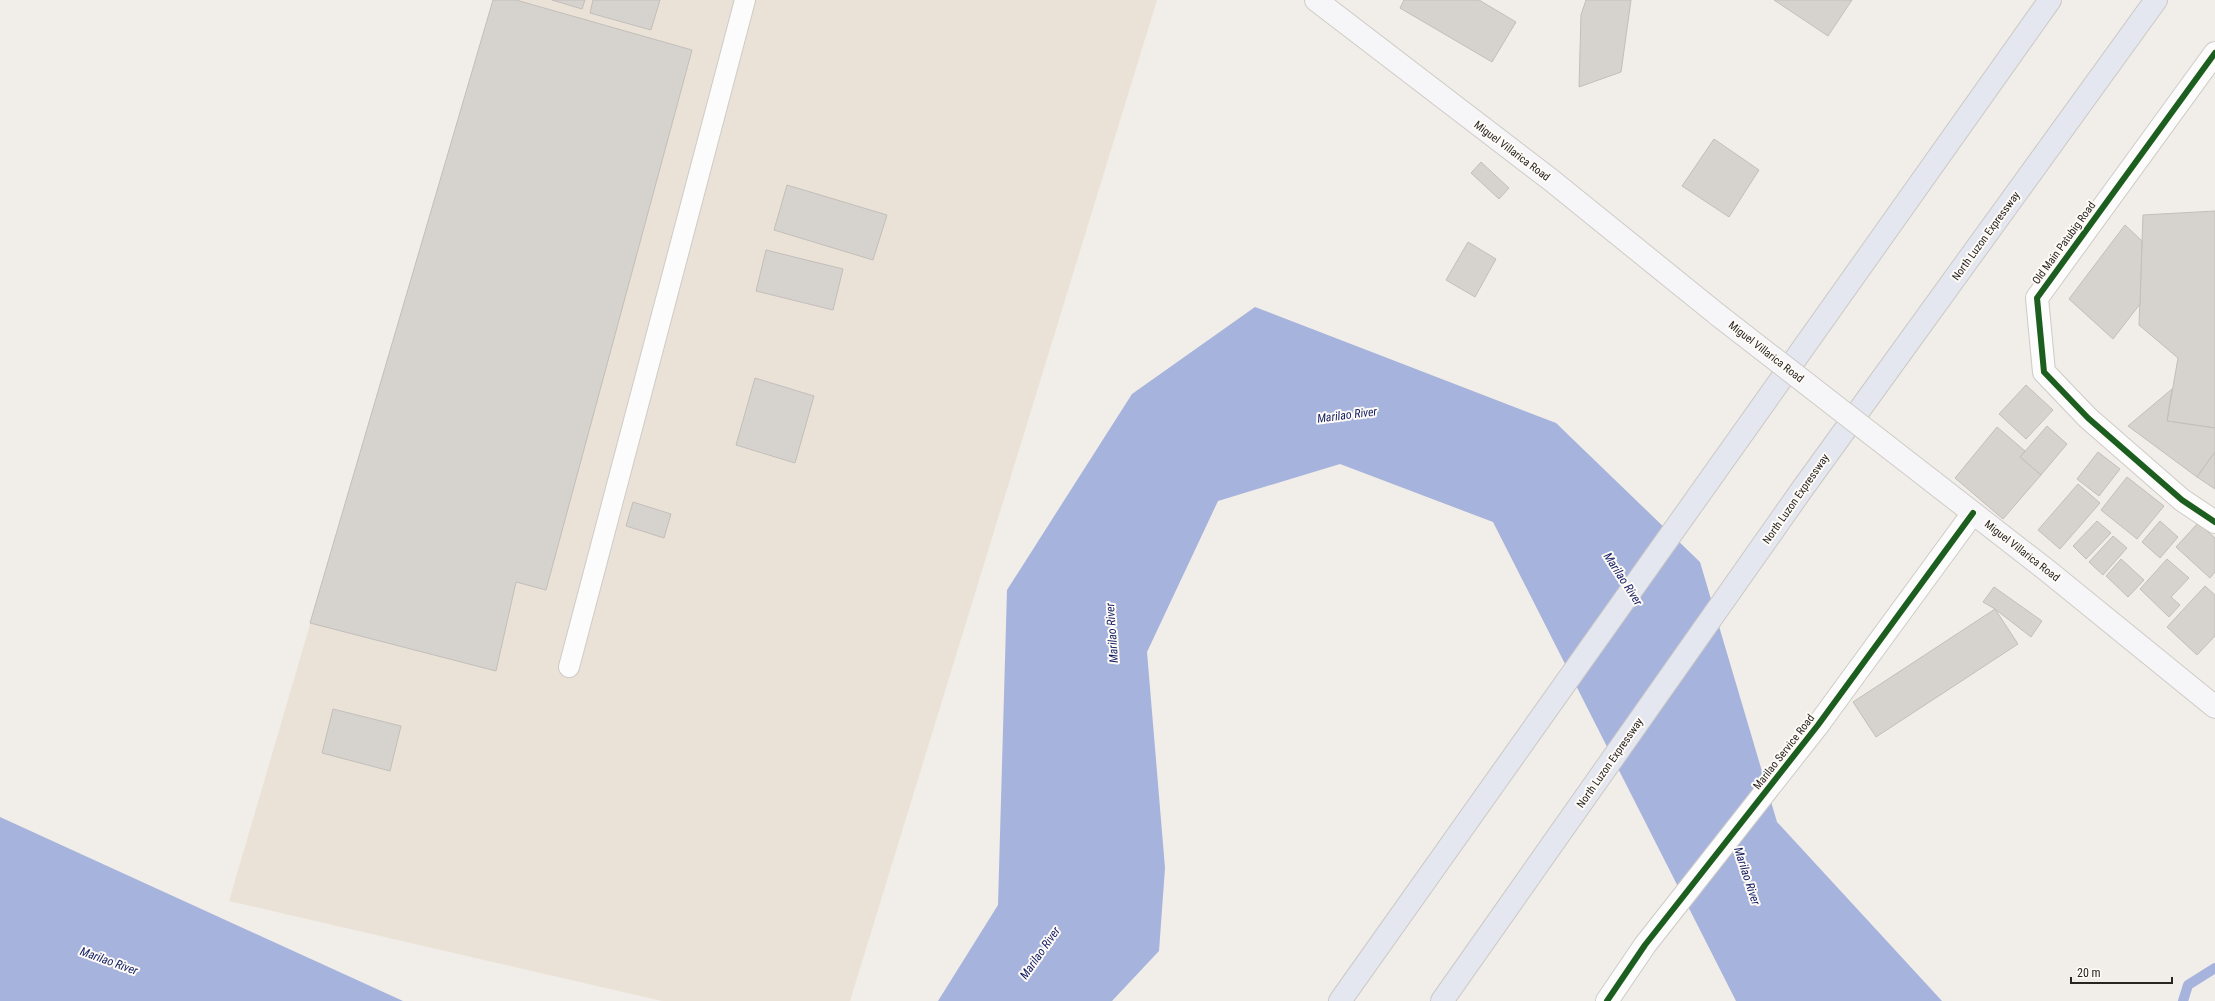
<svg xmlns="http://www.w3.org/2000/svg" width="2215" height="1001" viewBox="0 0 2215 1001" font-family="'Roboto Condensed',sans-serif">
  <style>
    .built { fill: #ebe2d7 }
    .water { fill: #a6b3dc }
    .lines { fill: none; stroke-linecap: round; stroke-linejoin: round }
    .stream { stroke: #a6b3dc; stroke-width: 10 }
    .building { fill: #d6d3cf; stroke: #c2beba }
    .service-casing { stroke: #cecbc7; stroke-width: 22 }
    .minor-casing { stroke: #cecbc7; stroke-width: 24 }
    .tertiary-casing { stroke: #cecbc7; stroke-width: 24 }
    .secondary-casing { stroke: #cecbc7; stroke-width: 24 }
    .motorway-casing { stroke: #cbc9c6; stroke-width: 24 }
    .service { stroke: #fdfcfc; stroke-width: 20 }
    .minor { stroke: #fdfcfc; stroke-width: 22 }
    .tertiary { stroke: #fdfcfc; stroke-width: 22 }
    .secondary { stroke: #f6f6f8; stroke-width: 22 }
    .motorway { stroke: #e4e7ef; stroke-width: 22 }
    .secondary-bridge-casing { stroke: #cecbc7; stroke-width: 24; stroke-linecap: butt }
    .secondary-bridge { stroke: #f6f6f8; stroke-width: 22 }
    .cycleway-casing { stroke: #fefbf7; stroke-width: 8 }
    .cycleway { stroke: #1b5e20; stroke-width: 6 }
    .labels { text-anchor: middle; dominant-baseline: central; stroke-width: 4; stroke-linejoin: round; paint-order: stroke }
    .street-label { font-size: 11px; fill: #272421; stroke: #fefbf7 }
    .water-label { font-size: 12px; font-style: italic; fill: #131e64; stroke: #fefbf7 }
  </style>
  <rect width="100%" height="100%" fill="#f1ede8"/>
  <polygon class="built" points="493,0 1157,0 850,1001 662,1001 229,901"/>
  <g class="water">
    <polygon points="1255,307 1556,423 1700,562 1777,822 1942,1001 1736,1001 1493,522 1340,464 1218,501 1147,652 1165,868 1159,951 1112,1001 938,1001 998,905 1007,590 1132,394"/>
    <polygon points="0,817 403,1001 0,1001"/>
  </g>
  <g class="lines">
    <polyline class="stream" points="2183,1001 2188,985 2215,968"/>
  </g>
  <g class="building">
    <polygon points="493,0 516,0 692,50 546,590 516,582 496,671 310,623"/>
    <polygon points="552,0 585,0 582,9"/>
    <polygon points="593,0 660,0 651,30 590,13"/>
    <polygon points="1404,0 1479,0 1516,22 1492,62 1400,8"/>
    <polygon points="1586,0 1631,0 1621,72 1579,87 1581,15"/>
    <polygon points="1774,0 1852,0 1828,36"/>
    <polygon points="1714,139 1759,170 1729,217 1682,186"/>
    <polygon points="1481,162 1509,188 1499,199 1471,173"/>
    <polygon points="787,185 887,215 873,260 774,230"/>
    <polygon points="2215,211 2215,428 2167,421 2178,358 2139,325 2143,215"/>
    <polygon points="2125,225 2142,241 2140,304 2113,339 2069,299"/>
    <polygon points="1468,242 1496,259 1475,297 1446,280"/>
    <polygon points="766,250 843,269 833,310 756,291"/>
    <polygon points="755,378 814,396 795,463 736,445"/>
    <polygon points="2026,385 2053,410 2026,439 1999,414"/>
    <polygon points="2172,389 2167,421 2215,428 2215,452 2197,477 2128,426"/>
    <polygon points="2047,426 2067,444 2041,475 2020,457"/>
    <polygon points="1997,427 2025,451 2020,457 2041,475 2003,519 1955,478"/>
    <polygon points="2098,452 2120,469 2099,496 2077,479"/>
    <polygon points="2215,452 2215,489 2197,477"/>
    <polygon points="2127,477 2164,506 2137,539 2101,510"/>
    <polygon points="2078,484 2100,503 2060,549 2038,530"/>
    <polygon points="633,502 671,514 664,538 626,526"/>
    <polygon points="2097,521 2111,533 2086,559 2073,546"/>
    <polygon points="2160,521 2178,537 2160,558 2142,542"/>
    <polygon points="2198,523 2215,538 2215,572 2210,578 2176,547"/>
    <polygon points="2113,536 2127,548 2103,575 2089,562"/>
    <polygon points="2121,559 2144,580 2128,597 2106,576"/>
    <polygon points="2167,559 2189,578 2171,597 2180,605 2169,617 2140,589"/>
    <polygon points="2205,586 2215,595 2215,636 2197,655 2167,627"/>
    <polygon points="1994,587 2042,621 2031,637 1995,609 1983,602"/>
    <polygon points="1995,609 2018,644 1876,737 1853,702"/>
    <polygon points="333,709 401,726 390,771 322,753"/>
  </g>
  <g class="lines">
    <g class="service-casing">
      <polyline id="service" points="569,667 745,0"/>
    </g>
    <g class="minor-casing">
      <polyline id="minor" points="2215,53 2037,298 2044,372 2088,418 2182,500 2215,522"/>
    </g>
    <g class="tertiary-casing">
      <polyline id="tertiary" points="1607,1001 1645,945 1818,725 1973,513"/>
    </g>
    <g class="secondary-casing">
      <g id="secondary">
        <polyline points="1316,0 1551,180 1718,315"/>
        <polyline points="1932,481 2049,572 2215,707"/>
      </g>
    </g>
    <g class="motorway-casing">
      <g id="motorway">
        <polyline points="1340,1001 2050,0"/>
        <polyline points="1442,1001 1803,488 2156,0"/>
      </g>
    </g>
    <use href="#service" class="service"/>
    <use href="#minor" class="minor"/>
    <use href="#tertiary" class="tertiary"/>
    <use href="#secondary" class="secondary"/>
    <use href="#motorway" class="motorway"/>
    <g class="secondary-bridge-casing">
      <polyline id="secondary-bridge" points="1718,315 1932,481"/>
    </g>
    <use href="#secondary-bridge" class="secondary-bridge"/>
    <g class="cycleway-casing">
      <g id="cycleway">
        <polyline points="2215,53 2037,298 2044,372 2088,418 2182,500 2215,522"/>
        <polyline points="1607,1001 1645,945 1818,725 1973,513"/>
      </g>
    </g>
    <use href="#cycleway" class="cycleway"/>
  </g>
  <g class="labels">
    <g class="street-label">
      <text transform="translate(1512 151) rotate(37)">Miguel Villarica Road</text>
      <text transform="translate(1986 236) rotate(-54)">North Luzon Expressway</text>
      <text transform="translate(2064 243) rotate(-54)">Old Main Patubig Road</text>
      <text transform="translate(1766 352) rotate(38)">Miguel Villarica Road</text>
      <text transform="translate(1796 499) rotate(-55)">North Luzon Expressway</text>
      <text transform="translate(2022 551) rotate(38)">Miguel Villarica Road</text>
      <text transform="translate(1784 752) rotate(-52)">Marilao Service Road</text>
      <text transform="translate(1610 763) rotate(-55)">North Luzon Expressway</text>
    </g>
    <g class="water-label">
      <text transform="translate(1347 415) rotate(-7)">Marilao River</text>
      <text transform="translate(1623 579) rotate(57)">Marilao River</text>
      <text transform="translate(1112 633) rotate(-94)">Marilao River</text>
      <text transform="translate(1747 876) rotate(72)">Marilao River</text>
      <text transform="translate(1040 953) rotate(-55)">Marilao River</text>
      <text transform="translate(109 961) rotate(20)">Marilao River</text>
    </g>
  </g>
  <path d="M2071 977v6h101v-6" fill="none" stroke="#272421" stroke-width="2"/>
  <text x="2077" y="977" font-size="12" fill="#272421" stroke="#fefbf7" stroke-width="3" paint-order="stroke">20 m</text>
</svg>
